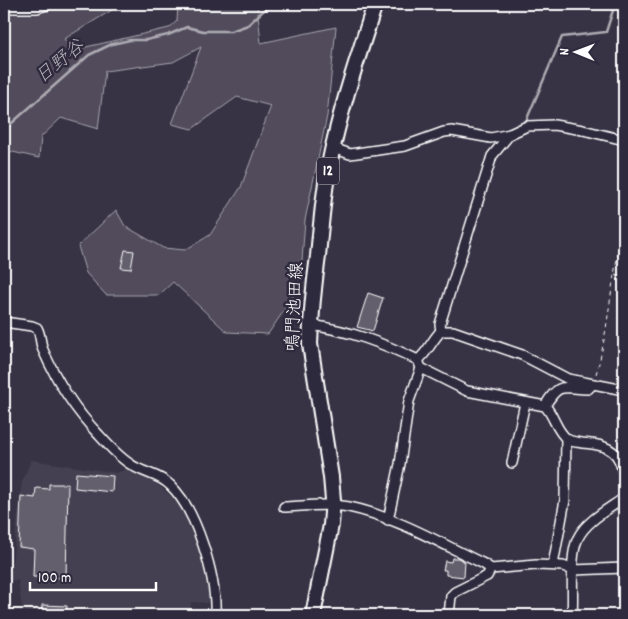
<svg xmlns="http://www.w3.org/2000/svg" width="628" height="619" viewBox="0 0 628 619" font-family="Dekko,'Klee One',sans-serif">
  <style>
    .built { fill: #444051 }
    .green { fill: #514c5c; stroke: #a8a6ae }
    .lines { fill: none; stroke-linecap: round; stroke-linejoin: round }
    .stream { stroke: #adabb2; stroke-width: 2.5 }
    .building { fill: #635f6d; stroke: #fff }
    .minor-casing { stroke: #fff; stroke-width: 12 }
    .primary-casing { stroke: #fff; stroke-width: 18 }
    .path { stroke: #fff; stroke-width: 1; stroke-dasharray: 4 4; stroke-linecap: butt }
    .minor { stroke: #2f2a3d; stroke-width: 9 }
    .primary { stroke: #2f2a3d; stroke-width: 14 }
    .labels { text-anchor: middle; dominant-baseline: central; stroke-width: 5; stroke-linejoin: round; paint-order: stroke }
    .shield { fill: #2f2a3d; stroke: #c1bfc5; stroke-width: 1 }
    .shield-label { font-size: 16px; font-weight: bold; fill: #fff }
    .street-label { font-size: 18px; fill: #fff; stroke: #2f2a3d }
    .water-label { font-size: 19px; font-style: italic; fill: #b4b2b9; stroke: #2f2a3d }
  </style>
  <rect width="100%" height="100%" fill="#373345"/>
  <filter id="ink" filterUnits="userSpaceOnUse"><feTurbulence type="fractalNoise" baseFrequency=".02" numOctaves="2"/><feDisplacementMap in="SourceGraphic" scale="10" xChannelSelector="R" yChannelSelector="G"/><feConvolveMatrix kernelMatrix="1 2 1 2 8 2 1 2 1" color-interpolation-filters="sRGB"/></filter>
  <g filter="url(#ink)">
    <polygon class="built" points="31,460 117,473 126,469 151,479 181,505 192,524 209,584 212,603 191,602 189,615 30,615 22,608 18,580 10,580 22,482"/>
    <polygon class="green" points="54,4 122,4 64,39 73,50 169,28 177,21 178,4 257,4 261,43 336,27 327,116 305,220 300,287 268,334 227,332 173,282 159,295 106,295 86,273 78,246 116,210 125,226 163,248 185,250 210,235 241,187 271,106 237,97 192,129 172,124 201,47 173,62 105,71 98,129 61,118 41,137 39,158 4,150 4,12 49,11"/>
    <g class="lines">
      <g class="stream">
        <polyline points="526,121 562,37 606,32 615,4"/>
        <polyline points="4,130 89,55 112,44 130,40 146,40 168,35 187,27 203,31 231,31 248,25 265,9 287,4"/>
      </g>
    </g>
    <g class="building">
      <polygon points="125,250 134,251 131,269 121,268"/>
      <polygon points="368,293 383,298 373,331 357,327"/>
      <polygon points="76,473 113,476 112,492 75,488"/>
      <polygon points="49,484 68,484 66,578 33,577 34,549 19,547 21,496 35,498 36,488 49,489"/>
      <polygon points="452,558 458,558 465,562 464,577 446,575 446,570 443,570 445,561 451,562"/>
      <polygon points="42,605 67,606 66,615 42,615"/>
    </g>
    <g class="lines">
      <g class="minor-casing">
        <g id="minor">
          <polyline points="4,8 37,8 49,4"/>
          <polyline points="333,148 350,154 405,146 444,132 452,131 491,138 510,134 527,126 554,125 583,130 624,140"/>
          <path d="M4,322l28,4 5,2c4,7 3,15 6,22 14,32 32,60 56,85 9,10 20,22 31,29 12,9 29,10 40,21 27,25 47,94 45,130"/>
          <path d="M311,325c40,6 71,18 107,35 10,-8 14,-20 23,-29h12l69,24 46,24 56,11"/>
          <polyline points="441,331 440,324 492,156 510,134"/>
          <path d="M418,360l3,8 46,23 78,15c9,9 11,25 22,33 4,3 10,3 15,4 14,1 31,3 37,17 3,5 3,11 5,15"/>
          <path d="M545,406c15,-26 19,-17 43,-17l4,-4"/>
          <polyline points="512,463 525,403"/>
          <path d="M284,507c21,-1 44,-4 65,0 47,10 91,36 135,57l7,5"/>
          <polyline points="388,520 400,464 409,401 421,368"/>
          <polyline points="553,565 565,500 566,439"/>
          <polyline points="449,615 451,596 455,592 487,576 491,569 536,565 563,566 573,570 624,568"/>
          <path d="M572,615c2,-21 -3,-59 6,-77 8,-17 31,-29 46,-40"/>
        </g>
      </g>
      <g class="primary-casing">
        <path id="primary" d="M313,615l18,-90 2,-25 -2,-23 -21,-133c1,-30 4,-59 8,-88 3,-30 5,-61 11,-91 11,-55 29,-108 46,-161"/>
      </g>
      <g class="path">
        <polyline points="615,274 624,276"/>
        <path d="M596,374c14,-47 14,-97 28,-144"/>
      </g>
      <use href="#minor" class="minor"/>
      <use href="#primary" class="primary"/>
    </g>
  </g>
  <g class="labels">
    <rect class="shield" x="317" y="157.5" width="22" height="27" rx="4"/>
    <g class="shield-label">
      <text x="328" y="171">12</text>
    </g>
    <g class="street-label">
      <text transform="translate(296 307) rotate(-87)">鳴門池田線</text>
    </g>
    <g class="water-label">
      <text transform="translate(61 63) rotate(-39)">日野谷</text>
    </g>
  </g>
  <rect width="628" height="619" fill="none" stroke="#2f2a3d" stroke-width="20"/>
  <rect x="10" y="10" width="608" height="599" fill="none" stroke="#fff" stroke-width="2" filter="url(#ink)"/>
  <g transform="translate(576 52) rotate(271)" stroke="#2f2a3d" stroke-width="4" paint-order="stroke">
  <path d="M0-4L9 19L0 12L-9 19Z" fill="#ffffff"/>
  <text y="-8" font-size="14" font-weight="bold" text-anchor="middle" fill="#ffffff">N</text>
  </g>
  <path d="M30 582v8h126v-8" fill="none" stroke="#ffffff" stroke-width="2.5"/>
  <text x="38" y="582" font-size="15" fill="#ffffff" stroke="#2f2a3d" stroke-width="4" paint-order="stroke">100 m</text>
</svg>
